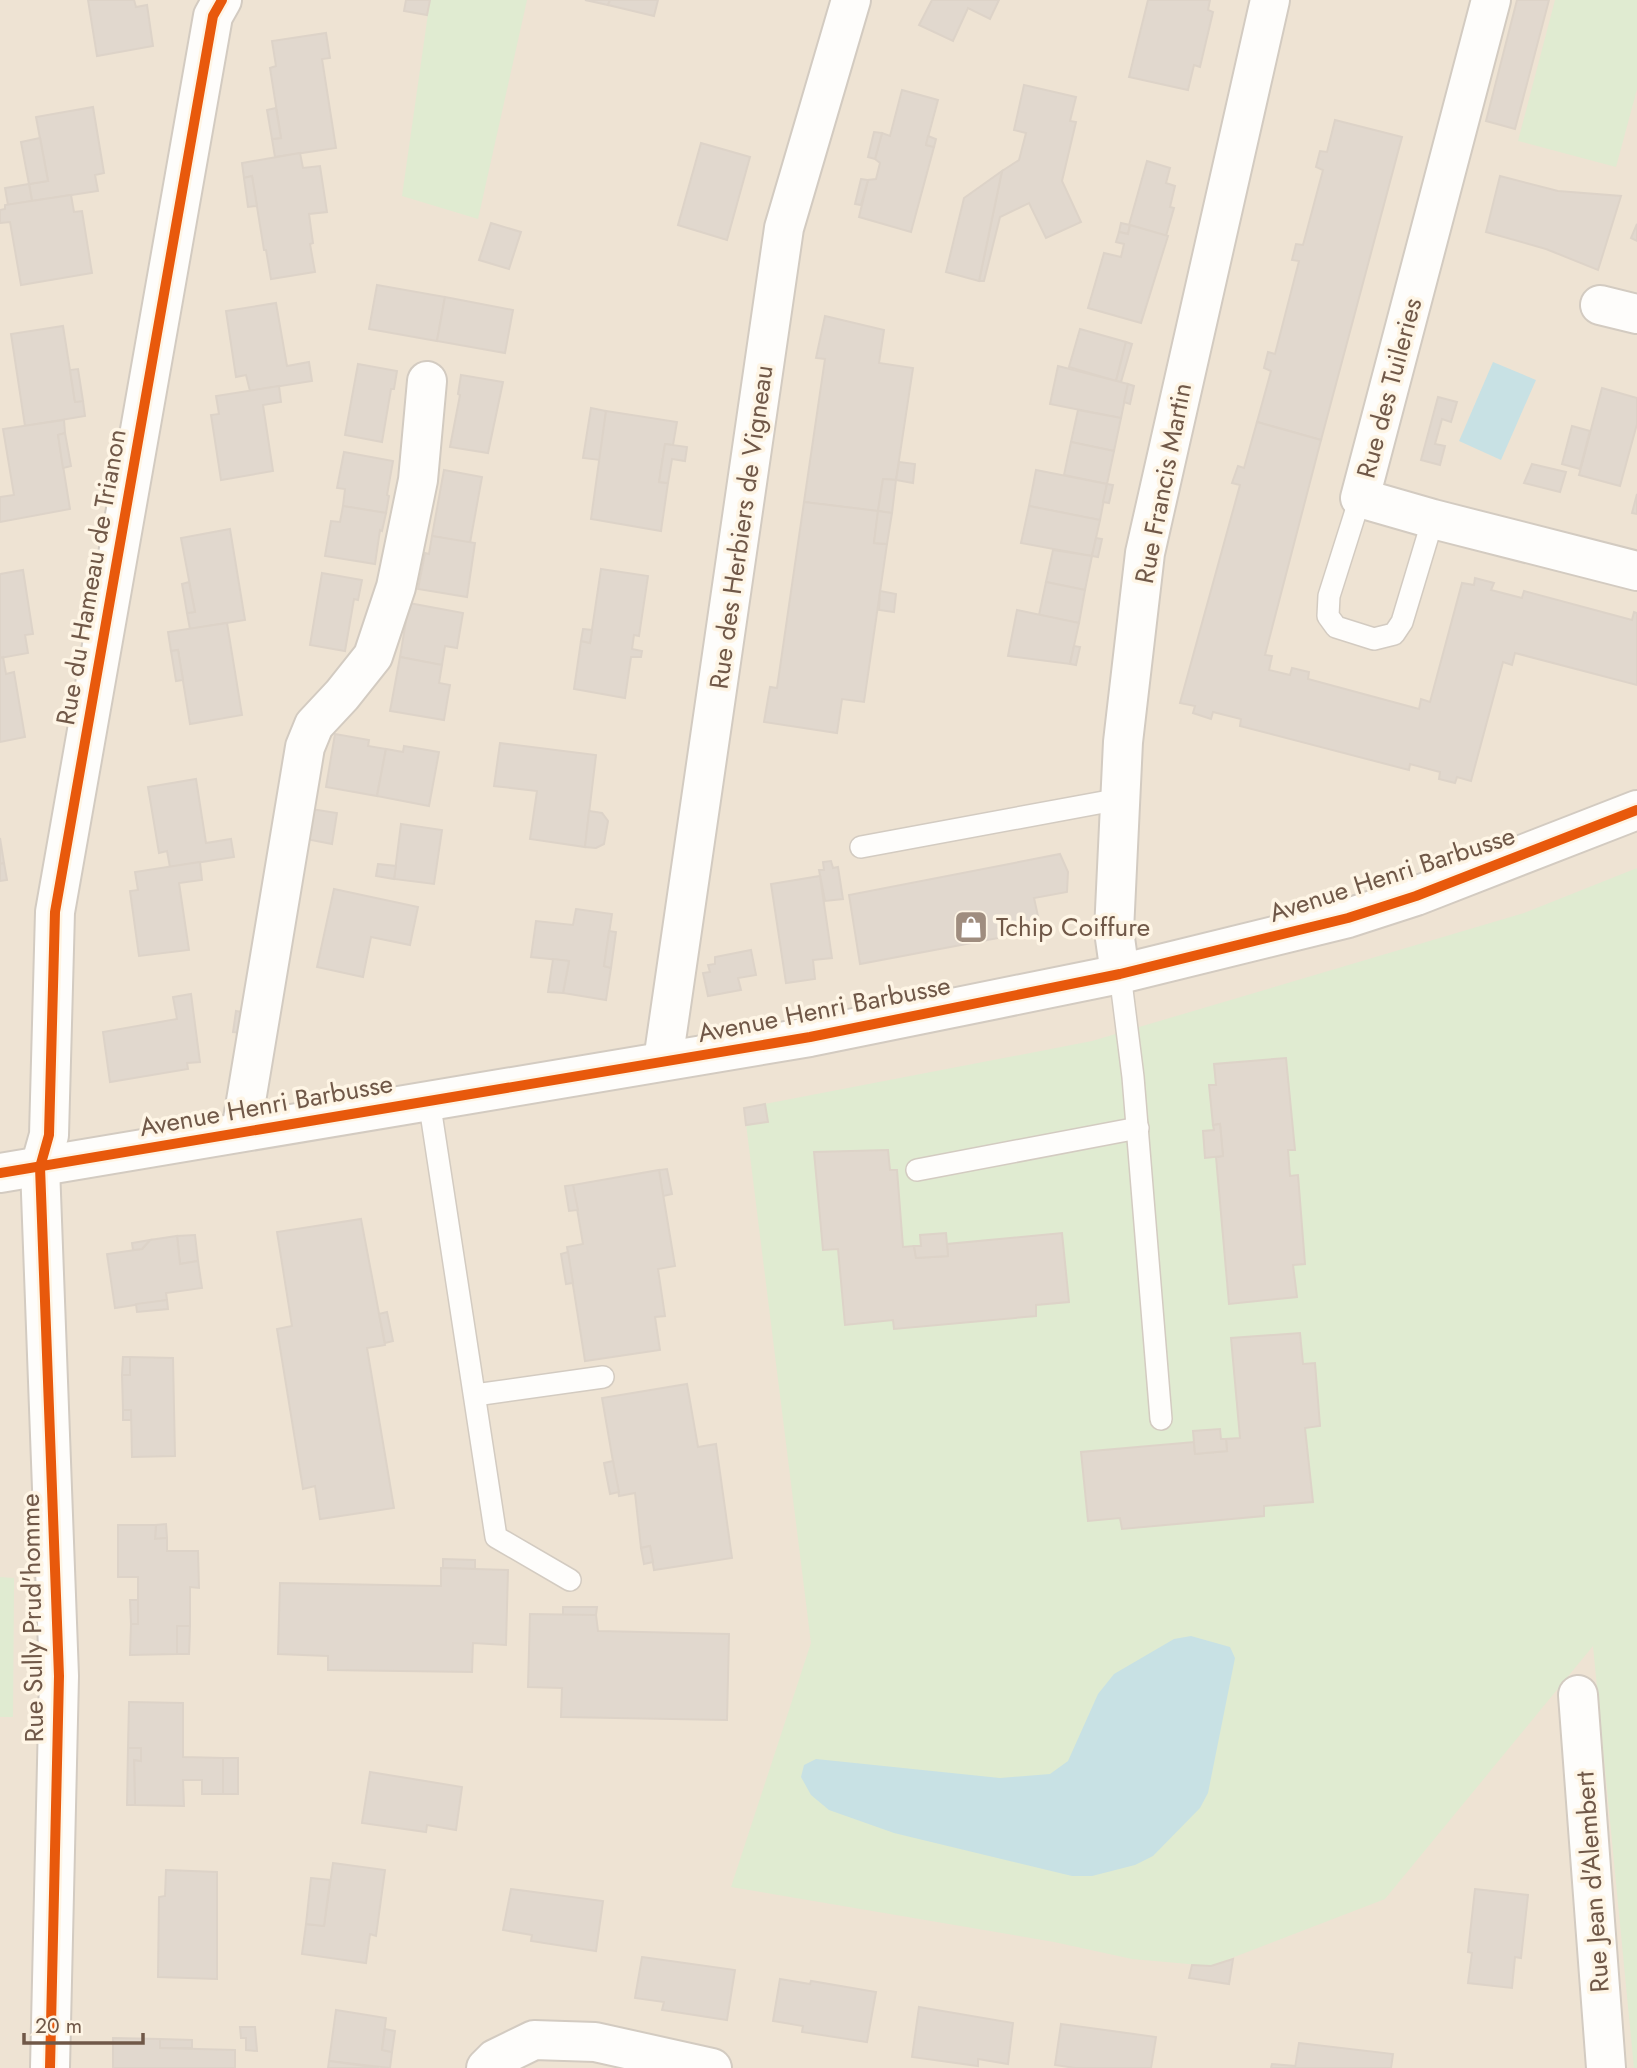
<svg xmlns="http://www.w3.org/2000/svg" width="1637" height="2068" viewBox="0 0 1637 2068" font-family="Jost,sans-serif">
  <style>
    .residential { fill: #eee3d3 }
    .green { fill: #e0ebd1 }
    .water { fill: #c8e1e4 }
    .building { fill: #e1d8ce; stroke: #ddd3c8; stroke-width: 2 }
    .lines { fill: none; stroke-linecap: round; stroke-linejoin: round }
    .service-casing { stroke: #d3cbc1; stroke-width: 24 }
    .minor-casing { stroke: #d3cbc1; stroke-width: 42 }
    .tertiary-casing { stroke: #d3cbc1; stroke-width: 42 }
    .service { stroke: #fefdfb; stroke-width: 21 }
    .minor { stroke: #fefdfb; stroke-width: 38 }
    .tertiary { stroke: #fefdfb; stroke-width: 38 }
    .cycleway-casing { stroke: #fef5e5; stroke-width: 15 }
    .cycleway { stroke: #e8590c; stroke-width: 10 }
    .labels { text-anchor: middle; dominant-baseline: central; stroke-width: 7; stroke-linejoin: round; paint-order: stroke }
    .street-label { font-size: 26px; fill: #705848; stroke: #fef5e5 }
    .poi-label { font-size: 26px; fill: #705848; stroke: #fef5e5; text-anchor: start }
  </style>
  <rect width="100%" height="100%" fill="#f5f0e6"/>
  <rect class="residential" x="0" y="0" width="1637" height="2068"/>
  <g class="green">
    <polygon points="430,0 527,0 478,219 402,196"/>
    <polygon points="1555,0 1637,0 1637,89 1616,167 1518,141"/>
    <polygon points="1637,868 1637,2068 1634,2068 1593,1646 1385,1899 1211,1966 1132,1959 1054,1942 731,1887 811,1643 744,1108 1092,1041 1524,913"/>
    <polygon points="0,1577 14,1578 13,1717 0,1717"/>
  </g>
  <g class="water">
    <polygon points="1493,362 1536,380 1501,460 1459,441"/>
    <polygon points="1191,1636 1230,1647 1235,1658 1208,1793 1200,1808 1153,1856 1135,1865 1092,1876 1072,1876 894,1833 829,1810 811,1795 801,1777 804,1765 816,1759 1000,1778 1050,1774 1068,1761 1098,1694 1114,1674 1174,1639"/>
  </g>
  <g class="building">
    <polygon points="88,0 134,0 136,7 147,5 153,46 97,56"/>
    <polygon points="406,0 430,0 427,15 404,11"/>
    <polygon points="585,0 610,0 608,5"/>
    <polygon points="610,0 658,0 654,16 608,5"/>
    <polygon points="932,0 999,0 990,19 968,8 953,41 919,25"/>
    <polygon points="1148,0 1210,0 1208,10 1213,12 1200,67 1194,65 1188,90 1129,77"/>
    <polygon points="1517,0 1549,0 1515,129 1486,121"/>
    <polygon points="326,33 330,58 322,59 336,148 275,157 272,139 281,138 270,68 276,66 272,41"/>
    <polygon points="1024,85 1076,97 1070,121 1076,122 1062,181 1081,222 1046,238 1029,203 1000,217 984,281 979,281 1002,171 1019,160 1026,133 1014,130"/>
    <polygon points="902,90 938,100 926,145 934,147 911,232 859,217 868,180 876,179 880,163 875,159 882,133 890,136"/>
    <polygon points="93,107 104,173 95,175 98,191 32,201 29,184 48,181 36,117"/>
    <polygon points="276,108 281,138 272,139 267,110"/>
    <polygon points="1335,120 1402,137 1321,440 1257,422 1271,371 1264,368 1268,352 1275,354 1299,261 1292,260 1296,244 1303,245 1323,170 1316,167 1320,151 1327,152"/>
    <polygon points="874,132 882,133 875,159 868,157"/>
    <polygon points="928,136 936,139 934,147 926,145"/>
    <polygon points="40,138 48,181 29,184 21,142"/>
    <polygon points="701,143 750,157 727,240 678,225"/>
    <polygon points="300,153 303,168 320,166 327,212 309,214 313,243 310,244 315,272 271,279 266,250 264,250 252,176 244,178 242,163"/>
    <polygon points="1147,161 1170,168 1166,183 1175,186 1170,207 1174,208 1166,236 1129,225"/>
    <polygon points="1002,171 979,281 946,272 964,198"/>
    <polygon points="252,176 257,206 248,207 244,178"/>
    <polygon points="1500,176 1558,191 1621,196 1598,270 1546,249 1486,232"/>
    <polygon points="861,179 868,180 861,205 855,204"/>
    <polygon points="29,184 32,201 8,205 5,188"/>
    <polygon points="71,195 74,212 82,211 92,273 21,285 10,222 0,223 0,210 5,209 5,205"/>
    <polygon points="491,223 521,232 509,269 479,260"/>
    <polygon points="1121,223 1130,225 1128,234 1119,232"/>
    <polygon points="1637,224 1637,241 1631,238"/>
    <polygon points="1130,225 1168,236 1141,323 1088,308 1104,253 1121,257 1124,244 1116,242 1119,232 1128,234"/>
    <polygon points="377,285 445,297 437,341 369,329"/>
    <polygon points="445,297 513,310 505,353 437,341"/>
    <polygon points="276,303 287,366 309,362 312,381 250,391 246,375 236,377 226,311"/>
    <polygon points="825,316 884,330 879,363 913,368 896,480 883,479 878,511 804,502 825,359 816,358"/>
    <polygon points="63,326 75,402 83,401 85,416 25,426 11,334"/>
    <polygon points="1080,329 1126,342 1116,381 1069,367"/>
    <polygon points="1126,342 1132,344 1121,382 1116,381"/>
    <polygon points="358,364 397,371 394,389 391,389 382,442 345,435"/>
    <polygon points="1058,366 1128,384 1121,418 1050,404"/>
    <polygon points="78,369 83,401 75,402 70,370"/>
    <polygon points="461,375 503,382 488,453 450,447 460,395 458,394"/>
    <polygon points="1128,384 1134,386 1130,404 1124,402"/>
    <polygon points="279,386 281,402 263,405 273,471 221,480 211,415 219,414 216,396"/>
    <polygon points="1602,388 1637,398 1637,424 1620,486 1579,475"/>
    <polygon points="1438,397 1457,402 1451,422 1442,419 1435,444 1445,446 1440,465 1421,460"/>
    <polygon points="591,408 606,411 600,460 583,458"/>
    <polygon points="1078,410 1121,418 1114,451 1071,442"/>
    <polygon points="606,411 677,422 673,445 665,444 659,482 668,483 661,531 591,519"/>
    <polygon points="64,420 65,433 58,435 70,509 0,522 0,497 14,495 3,429"/>
    <polygon points="1257,422 1321,440 1265,655 1272,656 1269,670 1290,675 1292,668 1309,672 1308,679 1419,709 1421,699 1430,702 1462,583 1474,585 1475,578 1494,583 1491,590 1522,598 1524,591 1632,620 1634,612 1637,613 1637,685 1515,653 1512,665 1503,662 1471,781 1457,777 1455,783 1439,779 1440,772 1410,764 1409,770 1240,726 1241,719 1213,712 1211,719 1193,713 1195,706 1180,703 1240,485 1232,483 1238,466 1244,468"/>
    <polygon points="1572,426 1590,431 1580,469 1562,464"/>
    <polygon points="65,433 71,466 63,468 58,435"/>
    <polygon points="1071,442 1114,451 1107,484 1064,475"/>
    <polygon points="665,444 687,447 685,461 672,459 668,483 659,482"/>
    <polygon points="344,452 393,461 387,495 389,496 386,513 343,506 345,489 337,488"/>
    <polygon points="899,462 915,464 913,483 896,480"/>
    <polygon points="1532,464 1566,472 1560,492 1524,483"/>
    <polygon points="444,470 482,477 470,543 432,536"/>
    <polygon points="1036,470 1107,484 1100,520 1029,506"/>
    <polygon points="883,479 896,480 892,513 878,511"/>
    <polygon points="1107,484 1113,485 1109,503 1103,502"/>
    <polygon points="1637,494 1637,514 1632,513"/>
    <polygon points="804,502 878,511 874,543 887,544 864,702 842,699 837,733 764,722 770,687 777,688"/>
    <polygon points="343,506 386,513 382,531 380,530 375,564 325,556 331,521 340,522"/>
    <polygon points="1029,506 1100,520 1092,556 1021,543"/>
    <polygon points="878,511 892,513 887,544 874,543"/>
    <polygon points="230,529 245,620 190,629 187,613 195,612 181,538"/>
    <polygon points="432,536 475,543 467,597 418,589 425,553 429,554"/>
    <polygon points="1096,538 1102,539 1098,557 1092,556"/>
    <polygon points="1053,550 1092,556 1085,590 1046,582"/>
    <polygon points="601,569 648,576 639,636 634,635 632,649 642,651 641,657 631,657 625,698 574,689 581,641 590,643"/>
    <polygon points="23,570 33,634 25,635 28,653 0,658 0,574"/>
    <polygon points="322,573 362,580 358,600 354,599 345,651 310,645"/>
    <polygon points="189,582 195,612 187,613 182,584"/>
    <polygon points="1046,582 1085,590 1079,623 1039,615"/>
    <polygon points="880,591 896,594 894,612 879,610"/>
    <polygon points="409,603 463,613 457,648 445,646 442,665 400,657"/>
    <polygon points="1017,610 1079,623 1070,664 1008,656"/>
    <polygon points="227,623 242,715 190,724 178,650 171,651 168,632"/>
    <polygon points="583,629 592,630 590,643 581,641"/>
    <polygon points="1074,646 1080,647 1076,665 1070,664"/>
    <polygon points="178,650 183,680 176,681 171,651"/>
    <polygon points="3,657 6,674 14,672 25,737 0,742 0,658"/>
    <polygon points="400,657 442,665 439,683 450,685 444,720 390,711"/>
    <polygon points="335,734 369,740 368,746 386,749 377,796 326,787"/>
    <polygon points="500,743 596,755 585,847 530,839 537,791 494,786"/>
    <polygon points="404,746 439,752 429,806 377,796 386,749 403,752"/>
    <polygon points="196,779 206,843 231,839 234,857 170,867 167,851 159,853 148,787"/>
    <polygon points="311,809 337,813 332,844 306,839"/>
    <polygon points="589,811 602,813 608,821 604,844 596,848 585,847"/>
    <polygon points="401,824 442,830 434,884 394,879"/>
    <polygon points="0,838 4,863 0,864"/>
    <polygon points="1060,854 1068,872 1067,892 1034,898 1041,930 860,964 849,895"/>
    <polygon points="831,861 833,868 838,867 843,899 825,901 819,870 824,870 823,862"/>
    <polygon points="200,862 202,880 179,883 189,950 139,956 130,891 138,890 135,872"/>
    <polygon points="4,863 7,880 0,881 0,864"/>
    <polygon points="378,864 396,866 394,879 376,876"/>
    <polygon points="820,876 832,958 813,960 815,979 786,983 771,884"/>
    <polygon points="334,889 418,907 410,945 371,937 363,977 317,967"/>
    <polygon points="576,909 612,914 604,966 611,968 606,1000 563,993 569,961 531,957 536,921 573,925"/>
    <polygon points="609,931 616,932 611,968 604,966"/>
    <polygon points="751,950 756,975 738,978 741,990 708,996 703,973 710,972 708,965 715,964 715,957"/>
    <polygon points="553,959 569,961 563,993 548,992"/>
    <polygon points="191,994 200,1062 187,1063 188,1069 110,1082 103,1032 177,1019 173,997"/>
    <polygon points="236,1011 248,1013 244,1033 233,1032"/>
    <polygon points="1286,1058 1295,1150 1288,1150 1290,1176 1298,1175 1305,1264 1293,1265 1297,1297 1229,1304 1216,1157 1223,1156 1220,1124 1213,1125 1209,1085 1216,1085 1214,1064"/>
    <polygon points="765,1104 768,1122 746,1125 744,1108"/>
    <polygon points="1220,1124 1223,1156 1205,1158 1203,1131 1214,1130 1213,1125"/>
    <polygon points="888,1150 890,1170 897,1170 903,1247 914,1246 916,1258 948,1256 947,1244 1062,1233 1069,1302 1036,1305 1036,1316 894,1329 893,1320 845,1325 838,1249 823,1250 814,1152"/>
    <polygon points="667,1169 672,1194 663,1196 659,1170"/>
    <polygon points="659,1170 675,1266 658,1269 665,1316 655,1317 660,1350 585,1361 567,1247 583,1244 573,1185"/>
    <polygon points="573,1185 578,1210 569,1211 565,1186"/>
    <polygon points="361,1219 385,1345 367,1348 394,1508 320,1519 315,1486 303,1489 277,1329 292,1326 277,1232"/>
    <polygon points="946,1233 948,1256 916,1258 914,1246 921,1246 920,1235"/>
    <polygon points="195,1235 198,1261 180,1264 177,1236"/>
    <polygon points="177,1236 180,1264 198,1261 202,1288 166,1293 167,1300 115,1308 107,1254 142,1249 150,1240"/>
    <polygon points="150,1240 142,1249 133,1250 132,1243"/>
    <polygon points="568,1252 573,1283 566,1284 561,1254"/>
    <polygon points="167,1300 168,1309 137,1312 136,1304"/>
    <polygon points="387,1312 393,1341 385,1343 379,1314"/>
    <polygon points="1300,1333 1303,1364 1315,1363 1320,1426 1305,1428 1313,1502 1264,1506 1264,1516 1122,1529 1120,1518 1088,1521 1081,1452 1194,1442 1195,1454 1227,1451 1226,1439 1240,1438 1231,1338"/>
    <polygon points="123,1357 130,1357 130,1375 122,1375"/>
    <polygon points="130,1357 173,1358 175,1456 132,1457 131,1410 123,1410 122,1375 130,1375"/>
    <polygon points="687,1384 698,1447 716,1444 732,1558 654,1570 650,1546 641,1548 635,1493 619,1496 602,1398"/>
    <rect x="123" y="1410" width="8" height="10"/>
    <polygon points="1220,1429 1221,1439 1226,1439 1227,1451 1195,1454 1193,1431"/>
    <polygon points="613,1461 619,1492 610,1494 604,1463"/>
    <polygon points="166,1524 167,1538 155,1539 156,1525"/>
    <polygon points="118,1525 156,1525 155,1539 167,1538 167,1551 198,1551 199,1588 190,1587 190,1626 177,1626 177,1654 130,1655 131,1624 138,1624 138,1577 118,1577"/>
    <polygon points="650,1546 653,1562 644,1564 641,1548"/>
    <polygon points="443,1559 475,1560 475,1569 443,1568"/>
    <polygon points="441,1568 508,1570 506,1645 473,1643 472,1672 328,1670 328,1656 278,1654 280,1583 441,1586"/>
    <polygon points="130,1600 138,1600 138,1624 131,1624"/>
    <polygon points="563,1607 597,1607 596,1615 563,1615"/>
    <polygon points="530,1614 596,1615 598,1631 729,1634 727,1720 561,1717 562,1688 528,1687"/>
    <polygon points="177,1626 190,1626 189,1654 177,1654"/>
    <polygon points="129,1702 183,1703 183,1757 223,1758 223,1794 202,1794 202,1780 183,1780 184,1806 135,1805 134,1760 141,1761 141,1748 128,1748"/>
    <polygon points="128,1748 141,1748 141,1761 134,1760 135,1805 127,1805"/>
    <rect x="223" y="1758" width="15" height="36"/>
    <polygon points="370,1772 462,1787 456,1830 427,1825 426,1832 362,1823"/>
    <polygon points="333,1863 385,1870 376,1936 370,1934 366,1963 302,1954 306,1924 324,1926"/>
    <polygon points="166,1870 217,1872 217,1979 158,1977 159,1897 165,1896"/>
    <polygon points="311,1878 330,1880 324,1926 306,1924"/>
    <polygon points="511,1889 603,1901 596,1951 531,1941 532,1935 503,1930"/>
    <polygon points="1475,1889 1528,1895 1521,1958 1515,1957 1512,1988 1468,1983 1472,1953 1468,1952"/>
    <polygon points="642,1957 735,1970 727,2020 662,2010 664,2002 635,1998"/>
    <polygon points="1233,1959 1229,1984 1189,1978 1192,1965 1211,1966"/>
    <polygon points="780,1979 810,1984 811,1981 876,1992 867,2042 802,2032 803,2026 773,2021"/>
    <polygon points="919,2007 1013,2023 1008,2064 978,2059 978,2066 912,2057"/>
    <polygon points="336,2010 386,2018 382,2050 392,2052 390,2068 329,2061"/>
    <polygon points="1061,2024 1156,2037 1151,2068 1075,2068 1055,2065"/>
    <polygon points="240,2027 255,2027 257,2051 246,2050 246,2038 241,2038"/>
    <polygon points="385,2029 395,2031 392,2052 382,2050"/>
    <polygon points="113,2038 160,2039 160,2048 235,2050 235,2068 113,2068"/>
    <polygon points="160,2039 192,2040 192,2048 160,2048"/>
    <polygon points="1299,2043 1393,2054 1391,2068 1295,2068"/>
    <polygon points="329,2061 379,2068 328,2068"/>
    <polygon points="1272,2064 1295,2066 1295,2068 1271,2068"/>
  </g>
  <g class="lines">
    <g class="service-casing">
      <g id="service">
        <polyline points="1360,498 1329,596 1328,616 1336,627 1374,639 1394,634 1402,622 1433,519"/>
        <polyline points="861,847 1120,799"/>
        <polyline points="1120,974 1133,1077 1161,1419"/>
        <polyline points="429,1100 496,1537 570,1580"/>
        <polyline points="917,1170 1138,1128"/>
        <polyline points="475,1395 603,1377"/>
      </g>
    </g>
    <g class="minor-casing">
      <g id="minor">
        <polyline points="1491,0 1360,498 1433,519 1637,571"/>
        <polyline points="1600,305 1637,314"/>
        <polyline points="1120,974 1114,931 1123,742 1145,553 1270,0"/>
        <polyline points="663,1061 784,228 851,0"/>
        <polyline points="241,1131 305,747 314,725 342,695 373,656 396,587 418,480 427,381"/>
        <polyline points="1578,1695 1606,2068"/>
        <polyline points="50,2068 59,1676 40,1167 49,1135 55,912 213,16 222,0"/>
        <polyline points="486,2068 495,2059 534,2040 595,2042 712,2068"/>
      </g>
    </g>
    <g class="tertiary-casing">
      <polyline id="tertiary" points="0,1173 810,1037 1120,974 1348,918 1416,896 1637,810"/>
    </g>
    <use href="#service" class="service"/>
    <use href="#minor" class="minor"/>
    <use href="#tertiary" class="tertiary"/>
    <g class="cycleway-casing">
      <g id="cycleway">
        <polyline points="0,1173 810,1037 1120,974 1348,918 1416,896 1637,810"/>
        <polyline points="50,2068 59,1676 40,1167 49,1135 55,912 213,16 222,0"/>
      </g>
    </g>
    <use href="#cycleway" class="cycleway"/>
  </g>
  <defs>
    <g id="shop-square" transform="scale(1.75)"><rect x="-9" y="-9" width="18" height="18" rx="4" fill="#9f8d7f" stroke="#fef5e5"/><path d="M-5-2.5h2.3a2.7 3.5 0 0 1 5.4 0H5L5.5 6h-11ZM-1.5-2.5h3a1.5 2.3 0 0 0-3 0Z" fill="#fff"/></g>
  </defs>
  <g fill-rule="evenodd">
    <use href="#shop-square" x="971" y="927"/>
  </g>
  <g class="labels">
    <g class="street-label">
      <text transform="translate(1389 388) rotate(-75)">Rue des Tuileries</text>
      <text transform="translate(1163 483) rotate(-79)">Rue Francis Martin</text>
      <text transform="translate(741 527) rotate(-82)">Rue des Herbiers de Vigneau</text>
      <text transform="translate(91 577) rotate(-80)">Rue du Hameau de Trianon</text>
      <text transform="translate(1392 874) rotate(-18)">Avenue Henri Barbusse</text>
      <text transform="translate(824 1009) rotate(-11)">Avenue Henri Barbusse</text>
      <text transform="translate(266 1105) rotate(-10)">Avenue Henri Barbusse</text>
      <text transform="translate(32 1618) rotate(-91)">Rue Sully Prud'homme</text>
      <text transform="translate(1592 1882) rotate(-94)">Rue Jean d'Alembert</text>
    </g>
    <g class="poi-label">
      <text x="996" y="927">Tchip Coiffure</text>
    </g>
  </g>
  <path d="M24 2033v10h119v-10" fill="none" stroke="#705848" stroke-width="3.5"/>
  <text x="35" y="2033" font-size="21" fill="#705848" stroke="#fef5e5" stroke-width="5" paint-order="stroke">20 m</text>
</svg>
